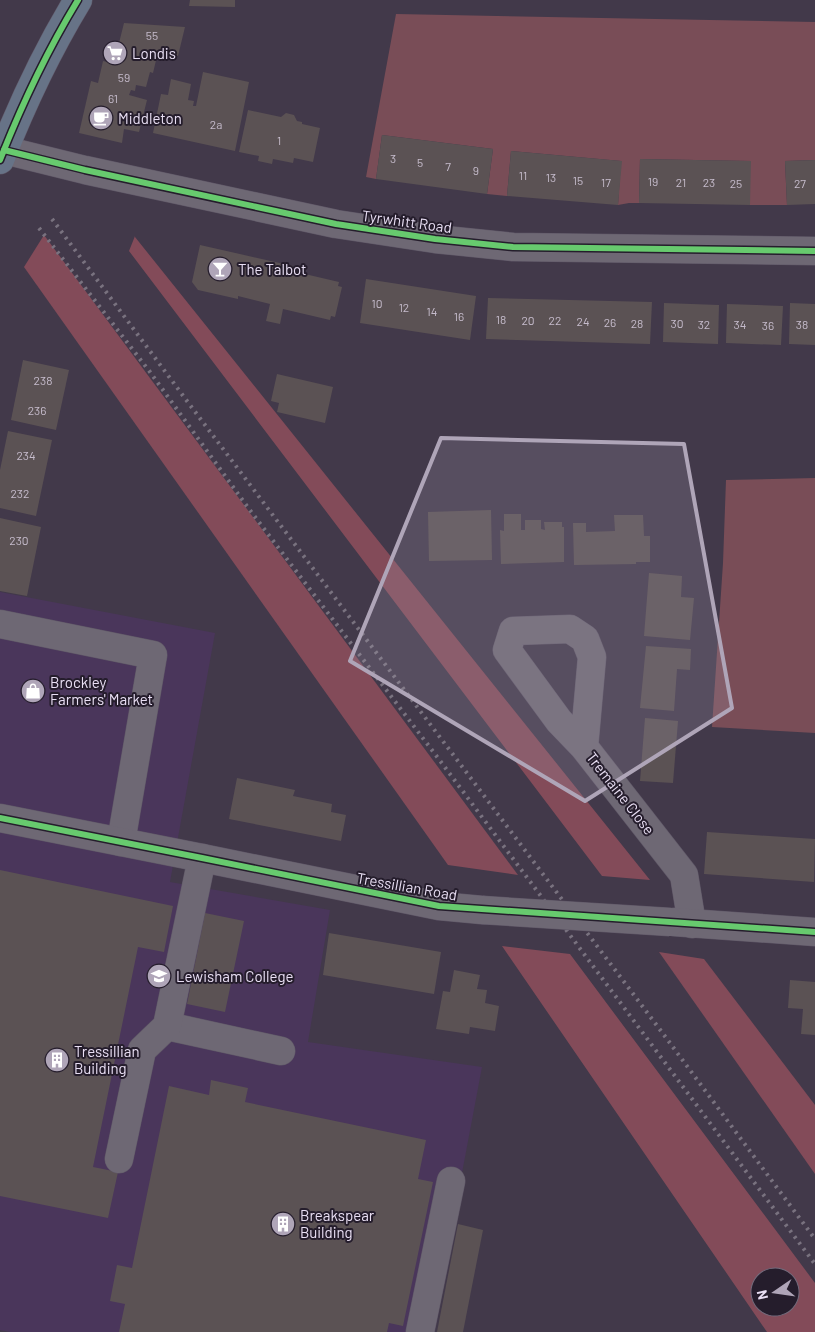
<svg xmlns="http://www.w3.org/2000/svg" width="815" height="1332" viewBox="0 0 815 1332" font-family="Barlow,sans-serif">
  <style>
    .built { fill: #4a365b }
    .green { fill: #794d57 }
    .forest { fill: #834b59; fill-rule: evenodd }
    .building { fill: #5b5254 }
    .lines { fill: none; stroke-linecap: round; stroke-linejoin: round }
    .minor-casing { stroke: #5f5767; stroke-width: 29 }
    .highway-casing { stroke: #5f5767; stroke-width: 29 }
    .minor { stroke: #6e6874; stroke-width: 28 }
    .highway { stroke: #677387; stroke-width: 28 }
    .rail { stroke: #79727f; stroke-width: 4; stroke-dasharray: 2.5 5; stroke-linecap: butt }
    .minor-bridge-casing { stroke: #5f5767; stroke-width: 29; stroke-linecap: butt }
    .minor-bridge { stroke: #6e6874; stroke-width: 28 }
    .cycleway-casing { stroke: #251d2c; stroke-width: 9 }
    .cycleway { stroke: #67ca6e; stroke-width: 6 }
    .marked { fill: #afa5b8; fill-opacity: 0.2; stroke: #afa5b8; stroke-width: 4; stroke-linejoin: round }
    .labels { text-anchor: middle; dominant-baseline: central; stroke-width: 4; stroke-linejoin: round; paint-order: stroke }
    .number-label { font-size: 12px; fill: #c6bccc }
    .poi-label { font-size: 15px; fill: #e9dff4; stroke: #251d2c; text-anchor: start }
    .street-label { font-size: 15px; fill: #e9dff4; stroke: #251d2c }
  </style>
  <rect width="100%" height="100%" fill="#42394a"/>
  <polygon class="built" points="0,592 215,633 170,882 330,910 308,1042 482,1067 432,1332 10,1332 0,1330"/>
  <g class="green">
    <polygon points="396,14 815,22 815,160 785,161 787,205 750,205 750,161 640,159 639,203 629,203 618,205 621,161 511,151 507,196 487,194 493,149 382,135 376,179 366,177"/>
    <polygon points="815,478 815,733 712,727 723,563 726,480"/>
  </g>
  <g class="forest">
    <polygon points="44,235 518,875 448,865 24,267"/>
    <polygon points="135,236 135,237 650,880 602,876 129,251"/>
    <path d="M502,946l68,8 245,329v49h-48zM760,1277h30v30h-30z"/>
    <polygon points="659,952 704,959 815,1105 815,1174"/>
  </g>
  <g class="building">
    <polygon points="190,0 235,0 235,7 189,6"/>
    <polygon points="124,23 185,27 178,56 158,52 153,73 150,72 146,87 136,85 135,91 131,90 129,95 147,100 139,132 124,129 122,143 79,133 91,81 98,83 103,61 108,62 113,42 119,43"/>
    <polygon points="203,72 249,82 235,151 153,133 161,94 168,95 171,79 191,84 188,100 194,101 193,106 196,106"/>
    <polygon points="248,110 281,117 286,113 294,115 297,121 302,122 302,124 320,128 313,162 294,158 293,163 273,159 272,164 258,161 259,156 239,152"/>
    <polygon points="382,135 493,149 487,194 376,179"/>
    <polygon points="511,151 622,161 618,205 507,196"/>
    <polygon points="640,159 751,161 750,205 639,203"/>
    <polygon points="815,160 815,204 787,205 785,161"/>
    <polygon points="200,245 293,266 292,271 339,282 338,286 342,287 335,317 331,316 330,320 283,309 280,324 266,321 270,304 238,296 238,299 198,290 192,282"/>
    <polygon points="366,279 476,296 470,340 360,323"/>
    <polygon points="488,298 652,302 650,344 486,339"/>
    <polygon points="664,303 719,305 718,344 663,342"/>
    <polygon points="790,303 815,304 815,345 789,344"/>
    <polygon points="727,304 783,306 781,345 726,343"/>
    <polygon points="23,360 69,370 56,430 11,420"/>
    <polygon points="277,374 333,387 325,423 277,412 279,403 271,401"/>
    <polygon points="8,431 52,440 36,516 0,508 0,470"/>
    <polygon points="491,510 492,560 429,561 428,512"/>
    <polygon points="504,514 521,514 521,530 525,530 525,520 541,520 541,529 545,530 544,522 562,522 562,527 564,527 564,562 501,564 500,530 504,531"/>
    <polygon points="614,515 643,515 644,536 650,536 650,562 636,562 636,564 574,565 573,523 586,523 586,532 615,531"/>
    <polygon points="0,518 41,527 27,596 0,591"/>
    <polygon points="649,573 682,576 681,597 694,598 690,640 644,636"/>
    <polygon points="646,646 691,649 690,670 677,669 674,711 640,708"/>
    <polygon points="645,718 678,721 673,783 640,781"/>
    <polygon points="237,778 295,790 293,796 332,804 331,812 346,815 341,841 229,819"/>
    <polygon points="707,832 815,839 814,882 704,874"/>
    <polygon points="0,870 173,906 164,952 138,947 93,1167 118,1172 108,1218 0,1196"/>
    <polygon points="205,913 244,921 225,1012 187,1004"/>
    <polygon points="329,933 441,952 434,994 323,975"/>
    <polygon points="454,970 480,975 477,989 487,990 485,1003 499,1006 495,1031 470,1027 469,1034 436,1029 443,991 450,992"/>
    <polygon points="790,980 815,982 815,1035 801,1034 803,1009 788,1008"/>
    <polygon points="211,1080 248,1088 245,1102 426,1140 418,1179 433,1182 403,1326 389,1323 387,1332 119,1332 125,1304 110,1301 117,1265 132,1268 169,1086 209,1095"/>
    <polygon points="458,1224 483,1230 463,1332 437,1332"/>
  </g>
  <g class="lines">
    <g class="minor-casing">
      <g id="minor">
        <polyline points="4,150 85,170 336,224 435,239 513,247 815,251"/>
        <polyline points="0,624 153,655 121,842"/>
        <polyline points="584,747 559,721 507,650 513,631 570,629 585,639 592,657 584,747 684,875 692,924"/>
        <polyline points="0,818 202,858 439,906 482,910"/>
        <polyline points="674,922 815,932"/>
        <polyline points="167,1026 281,1051"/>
        <polyline points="119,1159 142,1050 167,1026 202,858"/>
        <polyline points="420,1332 451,1181"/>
      </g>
    </g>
    <g class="highway-casing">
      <path id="highway" d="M0,160c22,-56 47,-109 78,-160"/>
    </g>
    <use href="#minor" class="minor"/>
    <use href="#highway" class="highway"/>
    <g class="rail">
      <polyline points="52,219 187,401 664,1035 815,1239"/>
      <polyline points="39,228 150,372 249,509 441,762 815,1264"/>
    </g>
    <g class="minor-bridge-casing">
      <polyline id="minor-bridge" points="482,910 670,922"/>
    </g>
    <use href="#minor-bridge" class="minor-bridge"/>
    <g class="cycleway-casing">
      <g id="cycleway">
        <polyline points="4,150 85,170 336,224 435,239 513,247 815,251"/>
        <path d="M0,160c22,-56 47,-109 78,-160"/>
        <polyline points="0,818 202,858 439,906 815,932"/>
      </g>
    </g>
    <use href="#cycleway" class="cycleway"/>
  </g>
  <path class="marked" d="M441,438l243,6 48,264 -147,93 -235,-140z"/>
  <defs>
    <g id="supermarket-disc" transform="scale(1.25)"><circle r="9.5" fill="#afa5b8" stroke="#251d2c"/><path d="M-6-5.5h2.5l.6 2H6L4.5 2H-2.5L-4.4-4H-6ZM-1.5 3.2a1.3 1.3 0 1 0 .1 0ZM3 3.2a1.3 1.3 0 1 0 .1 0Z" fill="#fff"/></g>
    <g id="cafe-disc" transform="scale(1.25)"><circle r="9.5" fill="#afa5b8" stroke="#251d2c"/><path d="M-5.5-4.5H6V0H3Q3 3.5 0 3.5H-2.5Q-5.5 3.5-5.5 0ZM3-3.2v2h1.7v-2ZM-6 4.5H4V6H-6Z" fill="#fff"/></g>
    <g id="bar-disc" transform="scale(1.25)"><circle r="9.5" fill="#afa5b8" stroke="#251d2c"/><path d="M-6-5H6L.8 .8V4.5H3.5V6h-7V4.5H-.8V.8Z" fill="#fff"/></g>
    <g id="shop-disc" transform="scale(1.25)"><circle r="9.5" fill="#afa5b8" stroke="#251d2c"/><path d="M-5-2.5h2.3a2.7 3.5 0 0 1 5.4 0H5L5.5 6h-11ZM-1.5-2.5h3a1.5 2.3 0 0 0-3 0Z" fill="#fff"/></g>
    <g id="university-disc" transform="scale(1.25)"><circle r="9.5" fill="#afa5b8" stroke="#251d2c"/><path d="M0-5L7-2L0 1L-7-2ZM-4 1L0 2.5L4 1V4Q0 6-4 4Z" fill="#fff"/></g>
    <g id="building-disc" transform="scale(1.25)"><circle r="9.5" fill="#afa5b8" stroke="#251d2c"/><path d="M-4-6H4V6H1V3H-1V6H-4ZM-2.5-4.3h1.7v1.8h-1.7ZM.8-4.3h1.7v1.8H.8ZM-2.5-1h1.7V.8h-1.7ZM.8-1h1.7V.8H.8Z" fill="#fff"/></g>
  </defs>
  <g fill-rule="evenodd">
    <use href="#supermarket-disc" x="115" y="53"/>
    <use href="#cafe-disc" x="101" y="118"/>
    <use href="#bar-disc" x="220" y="269"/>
    <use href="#shop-disc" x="33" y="691"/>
    <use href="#university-disc" x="159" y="976"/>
    <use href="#building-disc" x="57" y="1060"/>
    <use href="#building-disc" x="283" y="1224"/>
  </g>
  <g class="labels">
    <g class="number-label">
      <text x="152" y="35">55</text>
      <text x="124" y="77">59</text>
      <text x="113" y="98">61</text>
      <text x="216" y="124">2a</text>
      <text x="279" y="140">1</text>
      <text x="393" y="158">3</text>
      <text x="420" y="162">5</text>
      <text x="448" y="166">7</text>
      <text x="476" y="170">9</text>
      <text x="523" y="175">11</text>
      <text x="551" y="177">13</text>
      <text x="578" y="180">15</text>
      <text x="653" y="181">19</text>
      <text x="606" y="182">17</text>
      <text x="681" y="182">21</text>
      <text x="709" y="182">23</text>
      <text x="736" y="183">25</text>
      <text x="800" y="183">27</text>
      <text x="377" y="303">10</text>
      <text x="404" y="307">12</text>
      <text x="432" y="311">14</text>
      <text x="459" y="316">16</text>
      <text x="501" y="319">18</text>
      <text x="528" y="320">20</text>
      <text x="555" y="320">22</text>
      <text x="583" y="321">24</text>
      <text x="610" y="322">26</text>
      <text x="637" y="323">28</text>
      <text x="677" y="323">30</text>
      <text x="704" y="324">32</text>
      <text x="740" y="324">34</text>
      <text x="802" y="324">38</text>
      <text x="768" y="325">36</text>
      <text x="43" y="380">238</text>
      <text x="37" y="410">236</text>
      <text x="26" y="455">234</text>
      <text x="20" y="493">232</text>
      <text x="19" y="540">230</text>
    </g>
    <g class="poi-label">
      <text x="132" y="53">Londis</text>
      <text x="118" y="118">Middleton</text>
      <text x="238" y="269">The Talbot</text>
      <text x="50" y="682">Brockley<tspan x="50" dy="17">Farmers' Market</tspan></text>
      <text x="176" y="976">Lewisham College</text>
      <text x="74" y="1051">Tressillian<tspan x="74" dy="17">Building</tspan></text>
      <text x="300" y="1215">Breakspear<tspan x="300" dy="17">Building</tspan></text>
    </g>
    <g class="street-label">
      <text transform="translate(407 221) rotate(8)">Tyrwhitt Road</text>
      <text transform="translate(621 793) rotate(52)">Tremaine Close</text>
      <text transform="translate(407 886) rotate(10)">Tressillian Road</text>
    </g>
  </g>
  <g transform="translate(775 1292) rotate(257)"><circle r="24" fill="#251d2c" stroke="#736b7c"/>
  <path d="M0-4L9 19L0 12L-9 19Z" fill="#afa5b8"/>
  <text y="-8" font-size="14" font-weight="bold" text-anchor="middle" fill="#e9dff4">N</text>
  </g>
</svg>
